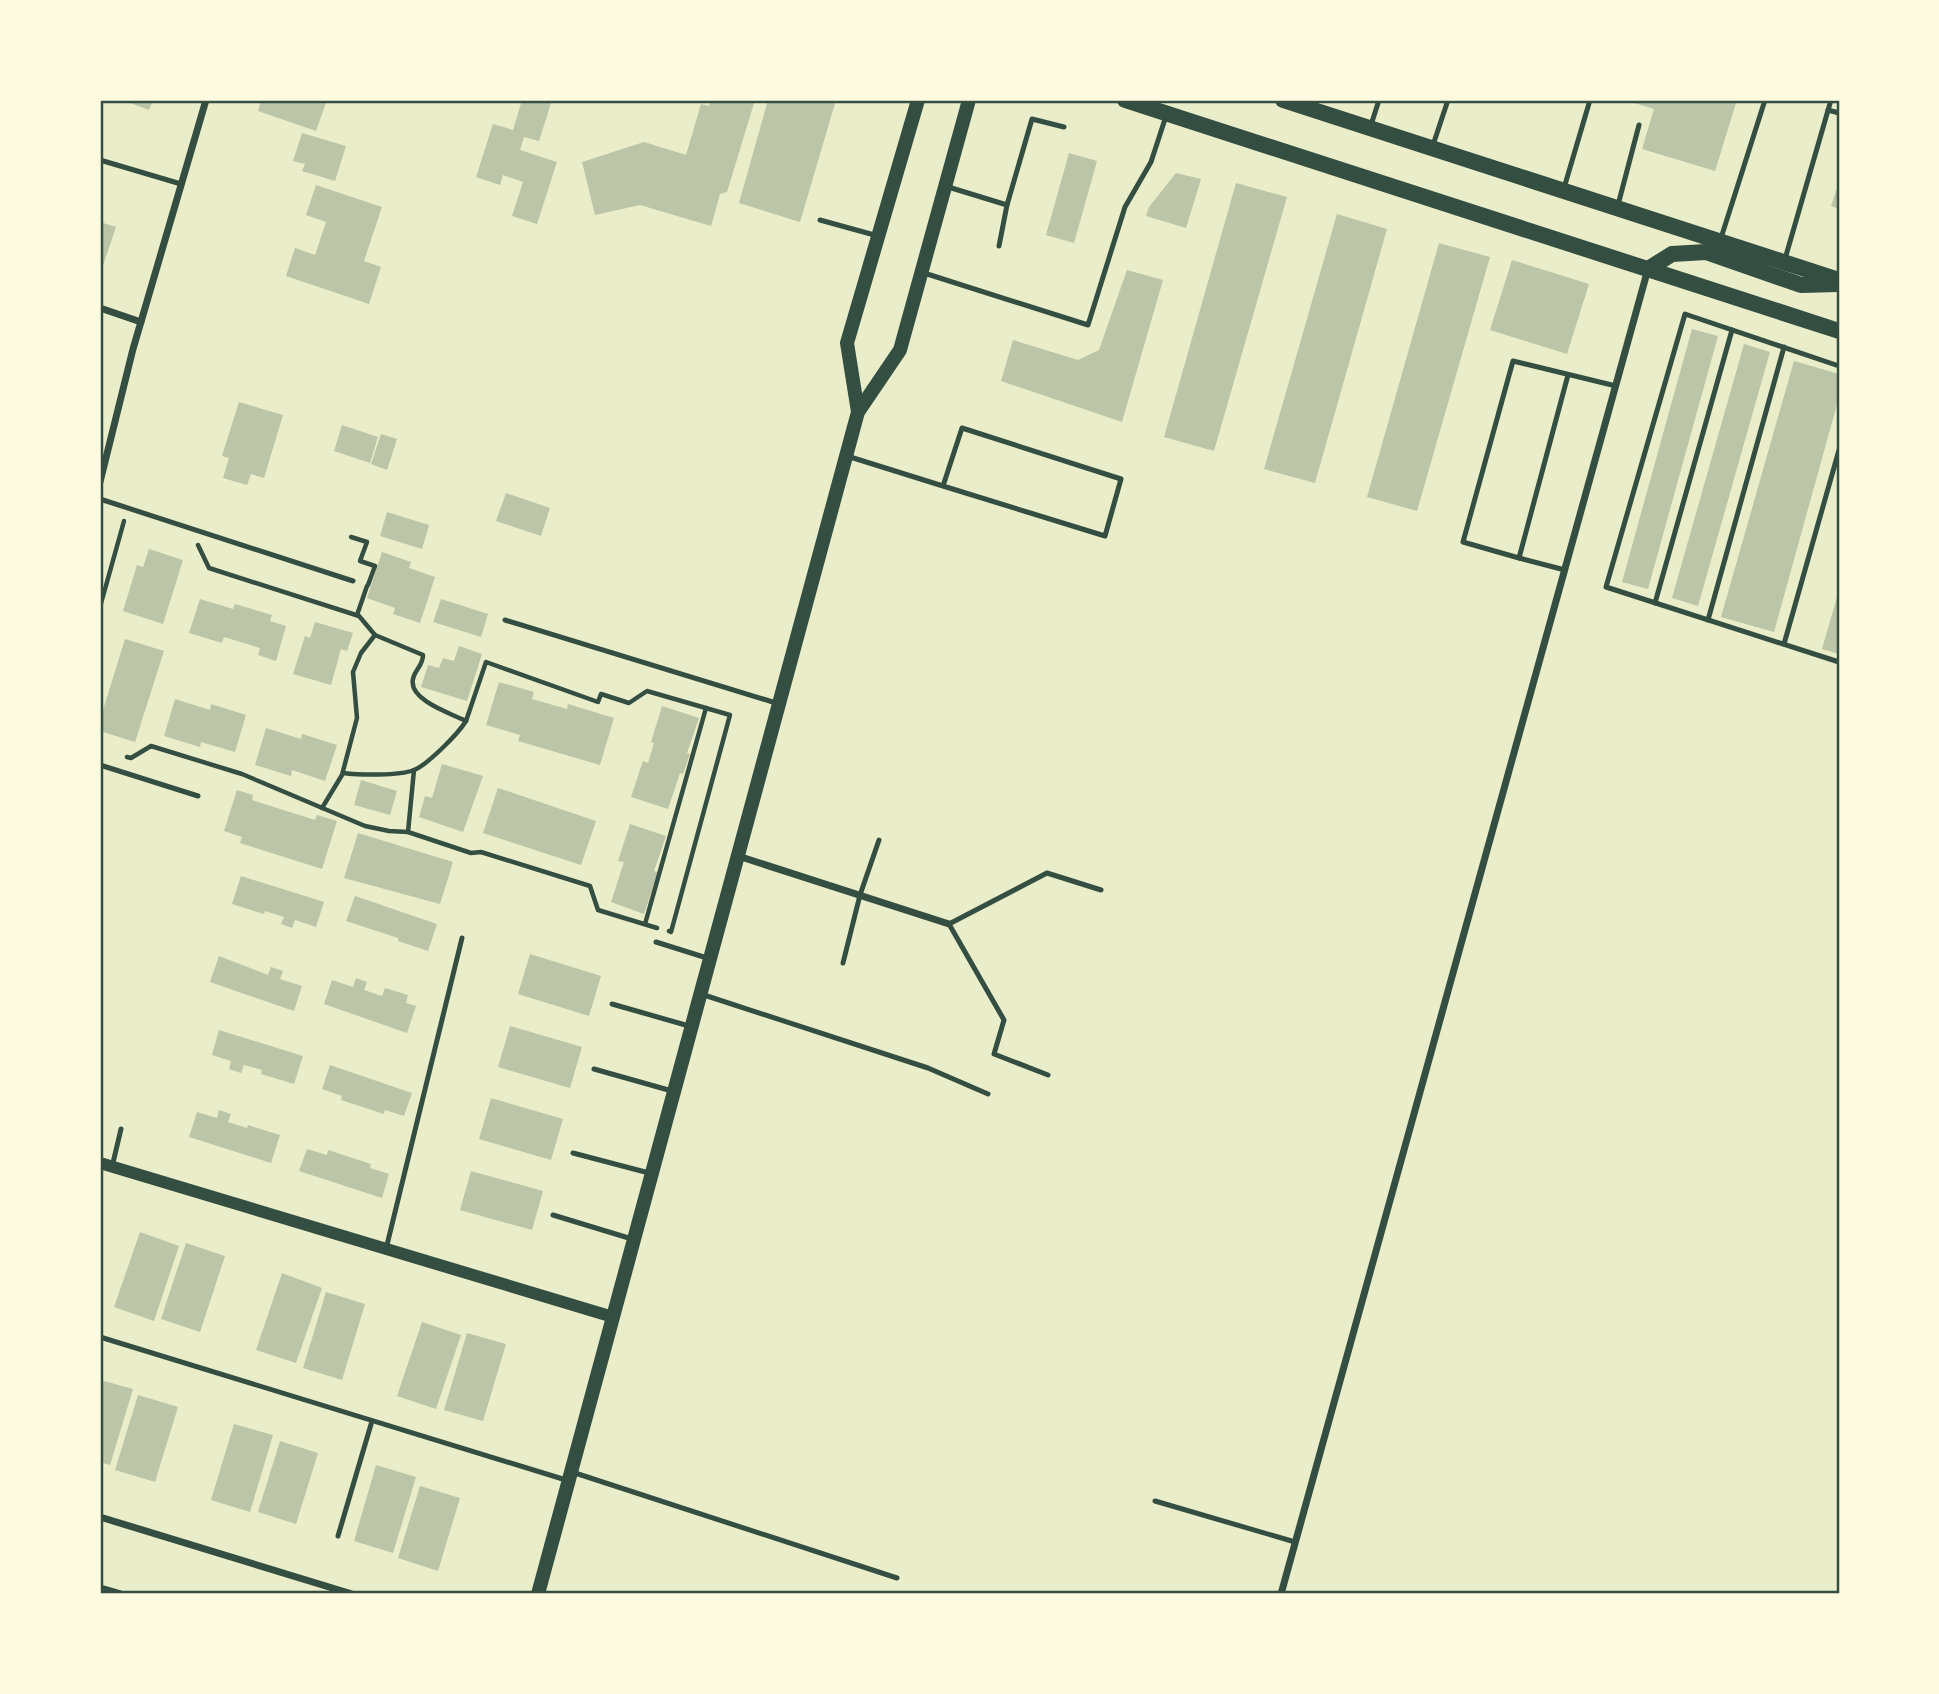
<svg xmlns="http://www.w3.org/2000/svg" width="1939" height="1694" viewBox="0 0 1939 1694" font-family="'Exo 2',sans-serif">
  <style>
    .building { fill: #bcc5a7 }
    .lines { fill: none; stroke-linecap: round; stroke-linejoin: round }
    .path { stroke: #344e41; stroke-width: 4.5 }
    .service { stroke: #344e41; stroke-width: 5 }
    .minor { stroke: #344e41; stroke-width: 7 }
    .tertiary { stroke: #344e41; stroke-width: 12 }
    .secondary { stroke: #344e41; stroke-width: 14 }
    .primary { stroke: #344e41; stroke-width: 16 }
    .neatline { fill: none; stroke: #344e41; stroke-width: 2.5 }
  </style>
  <rect width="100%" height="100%" fill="#e9edc9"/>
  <g class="building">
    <polygon points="122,100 153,100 149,110"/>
    <polygon points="261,100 327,100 316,131 258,111"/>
    <polygon points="522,100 552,100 539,141 524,137 520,150 557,162 537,224 512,216 523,182 503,175 500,185 476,177 493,124 513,130"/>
    <polygon points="711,100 755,100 727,192 720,194 711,226 640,205 595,215 582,162 644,142 686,155 701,104 709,106"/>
    <polygon points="768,100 836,100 800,222 739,203"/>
    <polygon points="1625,100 1737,100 1715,171 1642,149 1654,109"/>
    <polygon points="302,133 346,146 335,181 302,171 305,164 293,161"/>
    <polygon points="1069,153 1097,161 1074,243 1046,235"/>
    <polygon points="1176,173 1201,179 1186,228 1146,216 1149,207"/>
    <polygon points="1839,182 1839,209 1831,206"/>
    <polygon points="1236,183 1287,197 1214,451 1164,437"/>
    <polygon points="316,185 382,207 364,261 381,267 369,304 286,276 295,248 315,255 326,222 306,215"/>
    <polygon points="1337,214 1387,229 1315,483 1264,469"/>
    <polygon points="100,222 116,227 100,274"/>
    <polygon points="1439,243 1490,257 1417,511 1367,497"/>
    <polygon points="1512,260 1589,284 1567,354 1490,330"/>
    <polygon points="1127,270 1163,280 1122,422 1001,381 1013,340 1078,360 1099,350"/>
    <polygon points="1692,329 1718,336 1648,589 1622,582"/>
    <polygon points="1744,344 1770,352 1698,606 1672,598"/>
    <polygon points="1794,361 1839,374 1839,397 1774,632 1721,617"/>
    <polygon points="239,402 283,415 264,478 251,474 247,485 223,478 229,458 222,456"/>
    <polygon points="342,425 378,437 370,463 334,451"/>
    <polygon points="381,434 397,439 387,470 371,464"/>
    <polygon points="506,493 550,508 541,536 496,521"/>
    <polygon points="387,512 429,525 422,549 380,536"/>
    <polygon points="149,549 183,560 163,624 123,611 137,565 143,567"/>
    <polygon points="382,552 411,562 409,568 435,577 420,623 393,614 395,608 367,598"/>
    <polygon points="1839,590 1839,654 1822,649"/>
    <polygon points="200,599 233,609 235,604 272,615 270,621 286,626 276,661 258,655 260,648 224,637 222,643 189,633"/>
    <polygon points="441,599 488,614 481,637 433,622"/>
    <polygon points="315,622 353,633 347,651 341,649 331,685 293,674 305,636 310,638"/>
    <polygon points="125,639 164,651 135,742 100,731 100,709 103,710"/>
    <polygon points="459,646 482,654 467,701 421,687 428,665 439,668 443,658 454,661"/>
    <polygon points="499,682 534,692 532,699 567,709 568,704 614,718 600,765 518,741 520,735 486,725"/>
    <polygon points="175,699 210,710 211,704 246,715 235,752 201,742 200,747 164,736"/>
    <polygon points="662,706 699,718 687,753 690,754 683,774 680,773 668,809 631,797 643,761 648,763 654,743 651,742"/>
    <polygon points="266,728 301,739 302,734 337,745 325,781 292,770 291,776 255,765"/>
    <polygon points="442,764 483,776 463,832 419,817 425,796 432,798"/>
    <polygon points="361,780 397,791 390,815 354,805"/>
    <polygon points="498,788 596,821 581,865 483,833"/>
    <polygon points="237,790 253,795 252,800 315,820 317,815 337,821 322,869 240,843 242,837 224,831"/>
    <polygon points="630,824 666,836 654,871 658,872 644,914 611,902 624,862 618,861"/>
    <polygon points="358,833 453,862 440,904 344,878"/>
    <polygon points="241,876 324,902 316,927 295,920 292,928 281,924 284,917 265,911 264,914 232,904"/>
    <polygon points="355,896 437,924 428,951 398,941 398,938 346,921"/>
    <polygon points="530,954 601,976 589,1016 518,994"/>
    <polygon points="219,956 268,975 271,967 283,971 280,979 302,986 294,1011 210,982"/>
    <polygon points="356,978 367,982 364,990 382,996 385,988 408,995 406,1003 416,1006 407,1033 324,1004 332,980 353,987"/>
    <polygon points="510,1026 582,1047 570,1088 498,1067"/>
    <polygon points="219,1030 303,1056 294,1084 261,1074 262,1070 244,1065 241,1073 229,1069 231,1061 212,1055"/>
    <polygon points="330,1065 412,1093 404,1116 385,1110 384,1114 341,1100 342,1096 322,1089"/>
    <polygon points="491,1098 563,1119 551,1160 479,1139"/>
    <polygon points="219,1110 231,1114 228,1122 247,1128 248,1125 280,1135 271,1163 189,1137 197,1112 217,1118"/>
    <polygon points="307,1149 327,1155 328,1150 371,1164 370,1168 389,1174 382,1198 299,1171"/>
    <polygon points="471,1171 543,1191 532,1230 460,1210"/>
    <polygon points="140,1232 179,1246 154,1321 114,1307"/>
    <polygon points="186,1243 225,1256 200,1332 161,1319"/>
    <polygon points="282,1273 322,1288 296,1363 256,1350"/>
    <polygon points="326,1292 365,1304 342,1380 303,1368"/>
    <polygon points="422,1322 461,1335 436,1409 397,1396"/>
    <polygon points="467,1333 506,1344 483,1421 444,1410"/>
    <polygon points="100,1380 133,1389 110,1465 100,1462"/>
    <polygon points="138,1395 178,1407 155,1482 115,1470"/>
    <polygon points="234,1424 273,1435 250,1512 211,1500"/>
    <polygon points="280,1441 318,1453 296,1524 258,1512"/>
    <polygon points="376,1465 416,1477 393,1553 354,1541"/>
    <polygon points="420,1486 460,1498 438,1571 398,1558"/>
  </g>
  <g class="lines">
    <g class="path">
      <polyline points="351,537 367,542 360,561 375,566 368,585"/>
      <path d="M198,545l11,23 150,48 16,19 48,20c0,11 -8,14 -10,24 -5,21 39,35 53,42l20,-59 112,40 3,-8 28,9 18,-12 83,24 -59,217 -2,-1"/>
      <polyline points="100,607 124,521"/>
      <polyline points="357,615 367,586"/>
      <polyline points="127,757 131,758 151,746 242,774 365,826 389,831 408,832 471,853 481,852 590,886 598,910 657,928"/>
      <path d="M343,773c16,2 56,3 71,-3 13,-5 44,-36 52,-49"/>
      <polyline points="322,808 342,775 357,718 353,672 361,653 375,635"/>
      <polyline points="408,832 414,770"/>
      <polyline points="645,924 706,708"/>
    </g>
    <g class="service">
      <polyline points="1828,110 1839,113"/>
      <polyline points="1371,125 1379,100"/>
      <polyline points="1433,145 1448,100"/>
      <polyline points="100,160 181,184"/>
      <polyline points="945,186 1007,205 1032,119 1064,127"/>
      <polyline points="1564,188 1590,100"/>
      <polyline points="1618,205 1639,125"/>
      <polyline points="820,220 878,236"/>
      <polyline points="1721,238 1765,100"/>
      <polyline points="999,246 1007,205"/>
      <polyline points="1785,259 1831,100"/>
      <polyline points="924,273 1088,325 1125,207 1151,162 1166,116"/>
      <polyline points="1839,366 1685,314 1606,587 1839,662"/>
      <polyline points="1568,375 1519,558 1463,542 1513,361 1616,386"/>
      <polyline points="847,456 943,486 962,428 1121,479 1105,536 943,486"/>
      <polyline points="100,499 353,581"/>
      <polyline points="1519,558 1565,570"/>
      <polyline points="1655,603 1732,330"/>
      <polyline points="505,620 776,703"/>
      <polyline points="1708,620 1784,347"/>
      <polyline points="1784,644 1839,450"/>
      <polyline points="100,765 198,796"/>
      <polyline points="656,942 707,958"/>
      <polyline points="843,963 860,895 879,840"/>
      <polyline points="701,994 928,1068 988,1094"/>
      <polyline points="612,1004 689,1026"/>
      <polyline points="594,1069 672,1091"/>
      <polyline points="1048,1075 994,1054 1004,1020 949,924 1047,873 1101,890"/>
      <polyline points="573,1153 649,1173"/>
      <polyline points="112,1167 121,1129"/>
      <polyline points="553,1215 632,1239"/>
      <polyline points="386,1249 462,938"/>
      <polyline points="100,1337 566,1480"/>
      <polyline points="572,1472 897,1578"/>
      <polyline points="1155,1501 1295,1542"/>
      <polyline points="338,1536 372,1421"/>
      <polyline points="100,1587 124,1594"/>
    </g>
    <g class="minor">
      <polyline points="100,308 141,322"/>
      <polyline points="100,482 133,349 206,100"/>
      <polyline points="738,856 949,924"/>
      <polyline points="100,1517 352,1594"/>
      <polyline points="1281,1594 1648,269"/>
    </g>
    <polyline class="tertiary" points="100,1163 613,1317"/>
    <g class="secondary">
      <polyline points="858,412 847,343 918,100"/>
      <polyline points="538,1594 858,412 900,350 969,100"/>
    </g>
    <g class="primary">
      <polyline points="1125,100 1839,331"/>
      <polyline points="1283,100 1839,280"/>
      <polyline points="1648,269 1672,254 1706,252 1801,285 1837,284"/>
    </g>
  </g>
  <rect width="1939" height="1694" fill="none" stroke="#fefae0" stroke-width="203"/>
  <rect x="102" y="102" width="1736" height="1490" class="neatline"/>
</svg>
